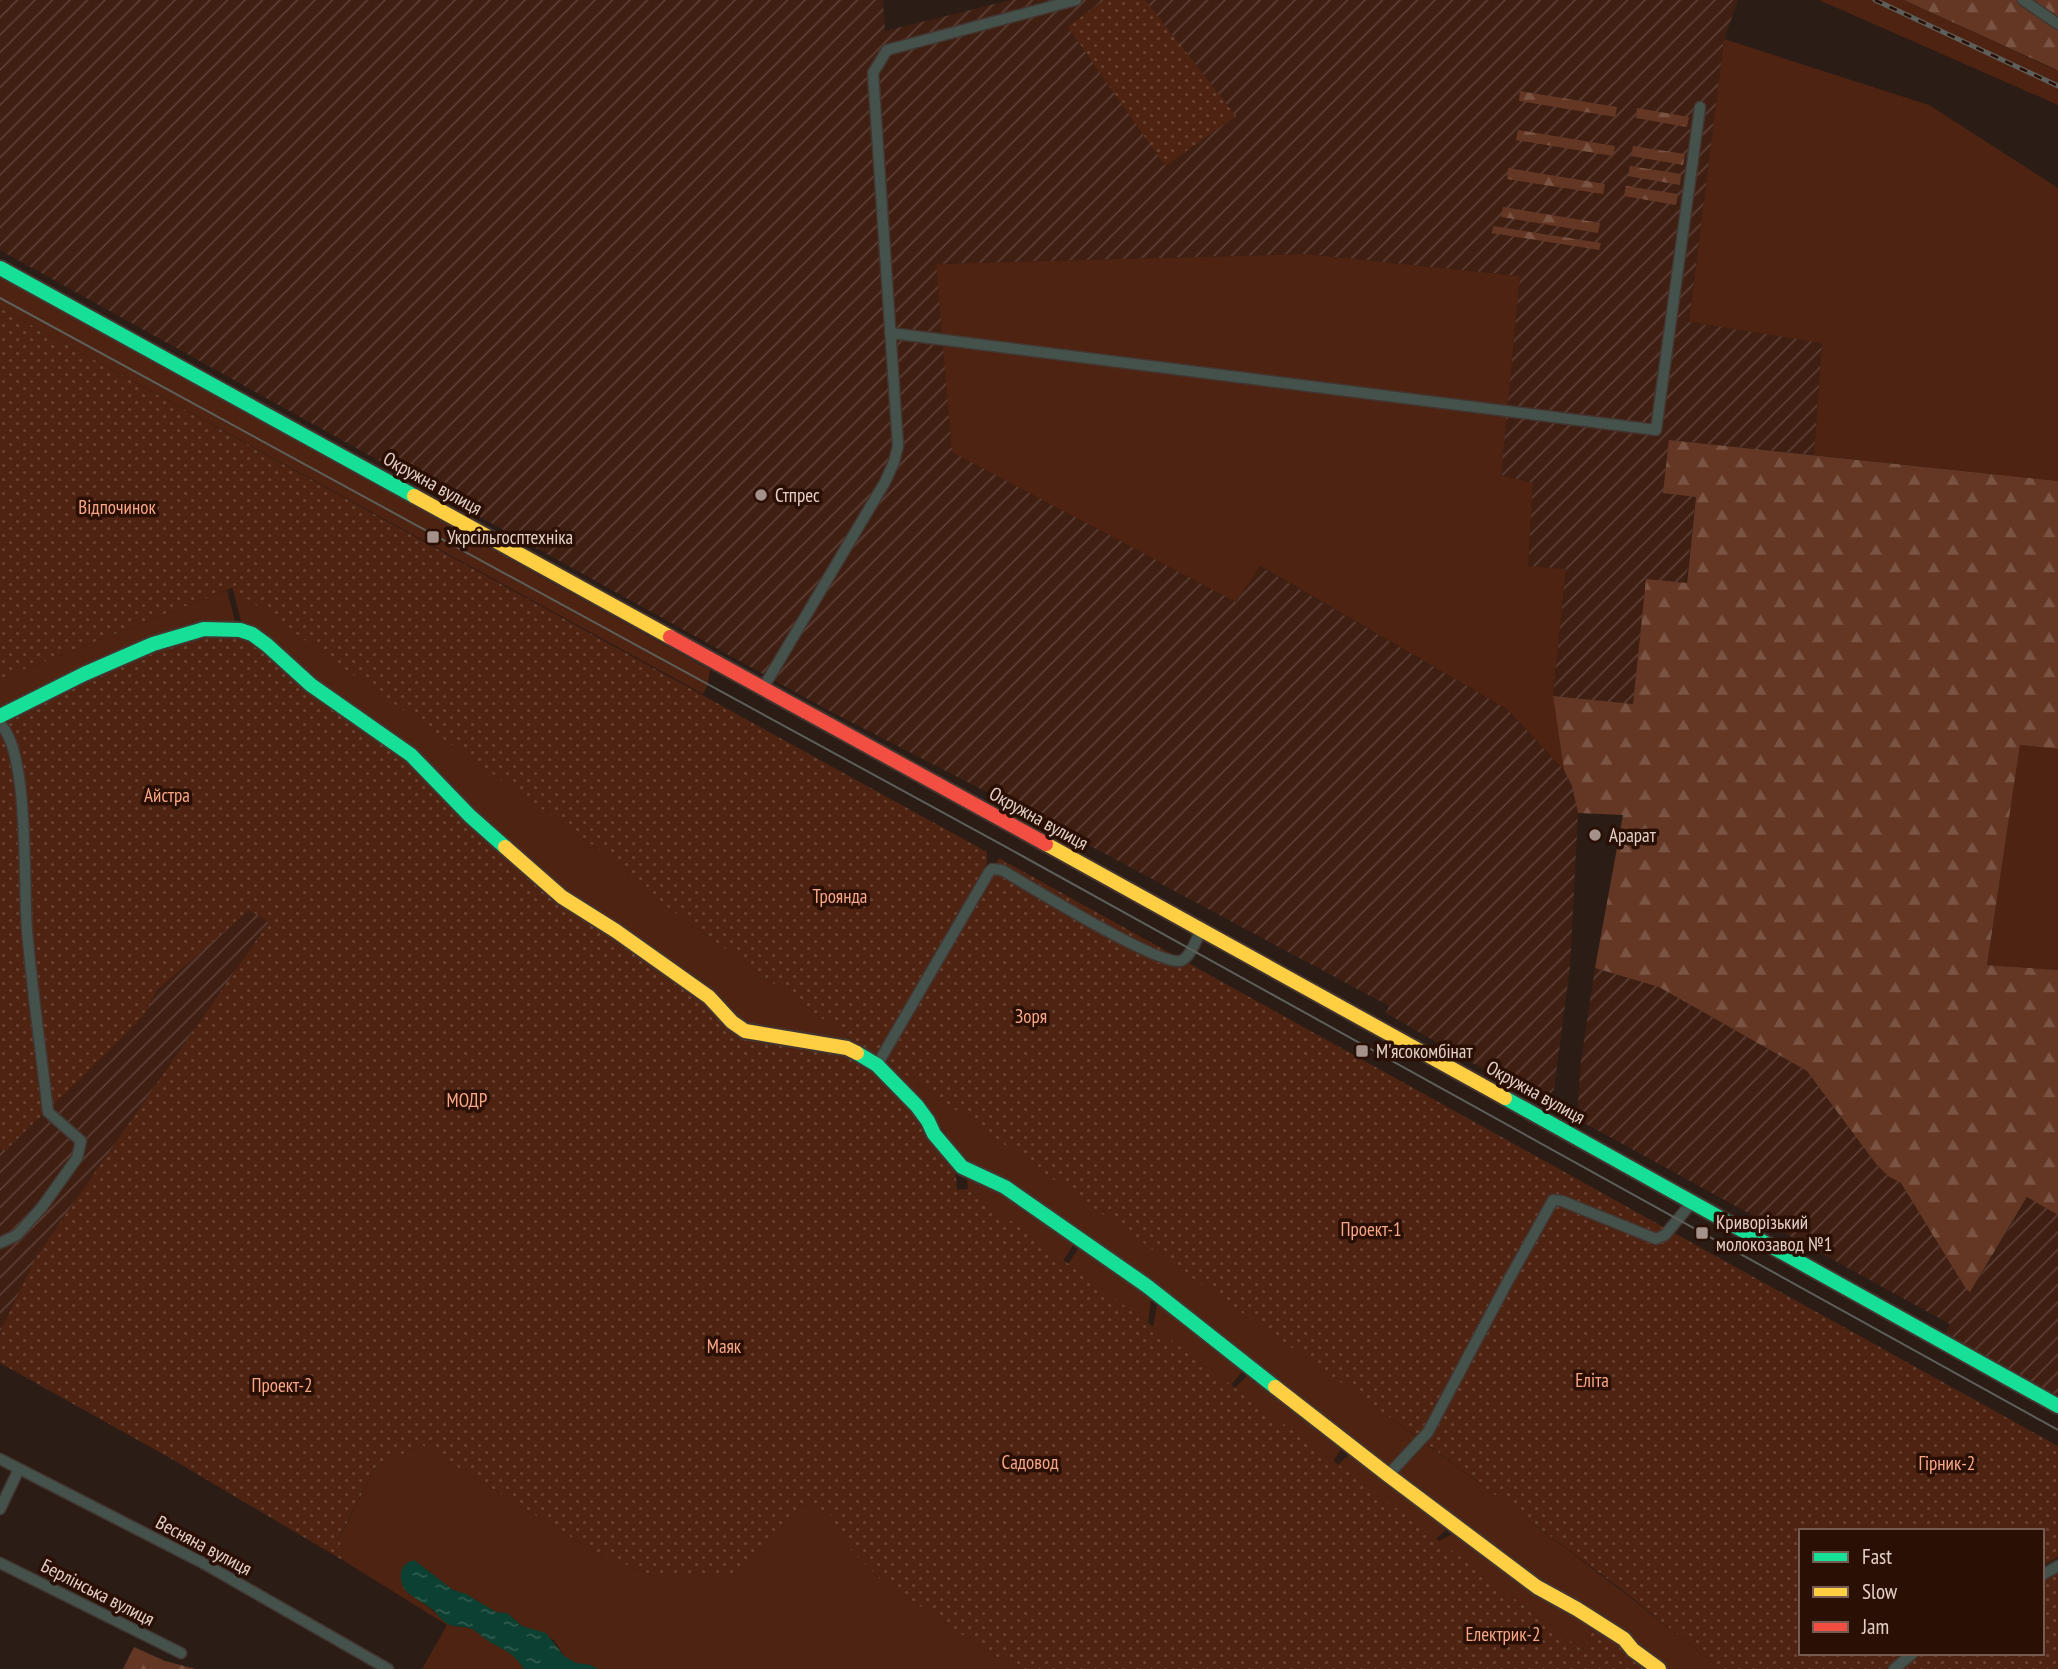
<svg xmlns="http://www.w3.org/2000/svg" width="2058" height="1669" viewBox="0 0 2058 1669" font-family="'PT Sans Narrow',sans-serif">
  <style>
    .industrial { fill: url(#industrial-furrows) }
    .grass { fill: #4e2312 }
    .forest { fill: url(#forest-firs) }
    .garden { fill: url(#garden-dots) }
    .water { fill: url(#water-ripples) }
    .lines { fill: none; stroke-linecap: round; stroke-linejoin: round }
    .street-casing { stroke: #433631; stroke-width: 13 }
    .fast-casing { stroke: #433631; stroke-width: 18 }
    .slow-casing { stroke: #433631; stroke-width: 18 }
    .jam-casing { stroke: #433631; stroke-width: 18 }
    .street { stroke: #45524c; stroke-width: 10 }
    .fast { stroke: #16e098; stroke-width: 14 }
    .slow { stroke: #ffcf43; stroke-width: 14 }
    .jam { stroke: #f24e42; stroke-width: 14 }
    .tram { stroke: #5d5f5a; stroke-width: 2 }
    .rail-casing { stroke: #5d5f5a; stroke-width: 5 }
    .rail { stroke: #2a0f05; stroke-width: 2.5; stroke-dasharray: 8; stroke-linecap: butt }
    .poi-dot { fill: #a3918a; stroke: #2a0f05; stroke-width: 2.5 }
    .labels { text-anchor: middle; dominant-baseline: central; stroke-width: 7; stroke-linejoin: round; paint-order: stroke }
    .street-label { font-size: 19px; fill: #e4d0c8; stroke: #2a0f05 }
    .poi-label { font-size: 19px; fill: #e4d0c8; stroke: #2a0f05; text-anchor: start }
    .park-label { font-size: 19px; fill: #faa787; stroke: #2a0f05 }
  </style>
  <defs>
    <pattern id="industrial-furrows" width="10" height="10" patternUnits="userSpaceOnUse" patternTransform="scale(1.75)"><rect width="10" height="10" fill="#401f13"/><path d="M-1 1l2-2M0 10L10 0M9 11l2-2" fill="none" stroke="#5b3e34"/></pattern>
    <pattern id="forest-firs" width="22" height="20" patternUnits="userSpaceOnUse" patternTransform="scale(1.75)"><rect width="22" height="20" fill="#643725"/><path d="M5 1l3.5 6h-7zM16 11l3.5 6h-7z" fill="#7a5343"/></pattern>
    <pattern id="garden-dots" width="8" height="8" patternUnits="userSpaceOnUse" patternTransform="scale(1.75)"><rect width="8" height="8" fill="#4e2312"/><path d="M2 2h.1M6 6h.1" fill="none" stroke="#674233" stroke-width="1.8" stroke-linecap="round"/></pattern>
    <pattern id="water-ripples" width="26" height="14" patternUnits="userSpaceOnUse" patternTransform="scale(1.75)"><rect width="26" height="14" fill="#0c4032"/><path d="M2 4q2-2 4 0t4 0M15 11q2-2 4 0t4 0" fill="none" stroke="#2f5b4e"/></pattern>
  </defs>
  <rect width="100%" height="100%" fill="#2b1c16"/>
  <g class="industrial">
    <polygon points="0,0 883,0 885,31 1011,0 1738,0 1724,39 1689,322 1822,342 1814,455 1669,440 1696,496 1686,583 1646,580 1633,705 1553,696 1566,569 1528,566 1533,483 1500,475 1520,276 1305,254 936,264 1236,602 1259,566 1507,709 1564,770 1572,786 1578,813 1570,967 1554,1089 1544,1104 1386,1013 1389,1006 1378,1000 1083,842 826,709 0,250"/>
    <polygon points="249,909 269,922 36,1257 0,1332 0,1148 5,1151 127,1033 146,1012 157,990"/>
    <polygon points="1595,968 1659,987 1807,1071 1876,1164 1888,1176 1901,1183 1966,1289 1971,1291 2028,1197 2058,1215 2058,1397 1945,1334 1950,1324 1577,1119 1581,1061"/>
  </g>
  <g class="grass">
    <polygon points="1819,0 1904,0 2058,71 2058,105"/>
    <polygon points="1724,39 1929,105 2058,188 2058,481 1814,455 1822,343 1689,322"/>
    <polygon points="1305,254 1520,276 1501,475 1533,483 1528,566 1566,569 1553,696 1564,770 1507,709 1260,566 1236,602 952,452 936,264"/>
    <polygon points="0,277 710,670 708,684 703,694 0,308"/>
    <polygon points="232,587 626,869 631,881 863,1048 847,1043 749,1028 564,892 242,625"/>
    <polygon points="227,590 236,625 0,709 0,679"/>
    <polygon points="2020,745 2058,749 2058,970 1987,965"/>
    <path d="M885,1060c282,198 567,394 836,609h-55l-21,-14 -105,-72 -562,-415 -21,-19 -22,-30 -50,-49z"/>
    <polygon points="966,1173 978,1175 1076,1240 1063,1261 968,1189"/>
    <polygon points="1082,1243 1152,1294 1148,1323 1068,1264"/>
    <polygon points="1158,1299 1246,1367 1231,1385 1153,1327"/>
    <polygon points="1251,1372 1345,1445 1333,1461 1235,1388"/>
    <polygon points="422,1445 595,1552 653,1576 769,1540 801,1505 829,1511 847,1546 880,1579 985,1650 1019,1669 598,1669 591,1665 576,1663 564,1656 554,1640 522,1626 507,1613 496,1612 466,1594 453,1590 414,1560 407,1592 431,1609 447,1623 452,1626 472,1628 491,1642 510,1652 518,1659 524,1669 422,1669 447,1625 344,1561 339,1539 376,1466"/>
    <polygon points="1354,1453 1448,1528 1436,1539 1338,1465 1345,1458"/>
    <polygon points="1458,1532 1596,1625 1582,1650 1439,1541 1448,1536"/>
  </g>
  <g class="forest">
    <polygon points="1904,0 2058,0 2058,71 2055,69"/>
    <polygon points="1520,91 1617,107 1615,117 1519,101"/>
    <polygon points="1637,108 1689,117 1687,127 1636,118"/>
    <polygon points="1518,130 1615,146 1613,156 1516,140"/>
    <polygon points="1633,146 1685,154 1683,165 1631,156"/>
    <polygon points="1630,166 1681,174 1680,185 1628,176"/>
    <polygon points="1508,168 1605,184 1603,194 1507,179"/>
    <polygon points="1626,186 1678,194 1676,205 1624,196"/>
    <polygon points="1503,207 1600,223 1598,233 1501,217"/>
    <polygon points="1493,226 1601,243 1599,250 1492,233"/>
    <polygon points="1669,440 2058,481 2058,749 2020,745 1987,965 2058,970 2058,1215 2027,1197 1970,1292 1966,1289 1901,1183 1888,1176 1876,1164 1807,1071 1659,987 1595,968 1623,815 1578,813 1572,786 1564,770 1553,696 1633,704 1646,579 1687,583 1696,497 1663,493"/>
    <polygon points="134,1647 165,1661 196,1669 123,1669"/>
  </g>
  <g class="garden">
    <polygon points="1104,0 1145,0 1236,116 1165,166 1068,27"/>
    <polygon points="0,308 987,852 987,863 876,1055 863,1048 631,881 626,869 232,588 0,679"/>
    <polygon points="242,632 408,756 430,779 433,790 508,857 707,1001 729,1025 863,1058 904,1100 955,1165 957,1190 968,1189 1374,1491 1582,1650 1596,1625 1653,1669 1019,1669 985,1650 880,1579 847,1546 828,1511 801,1505 737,1577 653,1576 595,1552 422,1445 376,1466 339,1538 344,1561 170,1458 0,1363 0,1332 36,1257 269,922 249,910 157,990 146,1012 127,1033 52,1106 27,889 16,752 9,727 0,719 84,677 190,636"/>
    <polygon points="0,728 10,755 16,783 20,832 20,888 45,1112 4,1152 0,1148"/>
    <polygon points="999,858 2058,1446 2058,1557 2042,1566 2042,1531 1801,1531 1801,1653 1905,1653 1886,1669 1721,1669 1617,1586 1419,1438 885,1060"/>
    <polygon points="2058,1570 2058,1669 1901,1669 1919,1653 2042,1653 2042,1579"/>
  </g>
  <path class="water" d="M414,1560l39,30 13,4 30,18 11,1 15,13 24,7 18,23 12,7 15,2 7,4h-74c-9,-14 -18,-19 -33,-26 -6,-4 -11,-9 -17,-13 -8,-5 -18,-2 -26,-6 -7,-4 -10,-10 -16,-15 -12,-10 -33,-15 -31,-34 0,-9 5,-12 13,-15z"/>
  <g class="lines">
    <g class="street-casing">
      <g id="street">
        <polyline points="2023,0 2058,24"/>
        <polyline points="890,333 1656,430 1700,107"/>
        <polyline points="763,688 885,482 894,462 898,446 873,73 887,50 1076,0"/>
        <path d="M0,724c30,28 23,162 27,206 5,60 14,121 21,182l33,29 -4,17 -35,49 -25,28 -17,8"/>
        <path d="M877,1065l112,-193 3,-3 10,1c27,16 155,95 178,91 10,-2 17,-23 21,-31"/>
        <polyline points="0,1459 203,1563 388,1669"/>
        <polyline points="1388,1475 1428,1432 1509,1279 1553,1200 1562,1201 1656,1239 1665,1235 1693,1201"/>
        <polyline points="0,1509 19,1469"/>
        <polyline points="0,1563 181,1653"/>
        <polyline points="2042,1575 2058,1566"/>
        <polyline points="1894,1669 1913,1653"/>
      </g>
    </g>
    <g class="fast-casing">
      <g id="fast">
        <polyline points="0,268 414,496"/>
        <polyline points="0,716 84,674 153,644 204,629 240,630 252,634 267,645 311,685 411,755 470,816 505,847"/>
        <polyline points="857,1053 877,1065 917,1106 928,1121 934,1134 962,1167 1005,1187 1147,1286 1275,1387"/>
        <polyline points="1505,1098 2058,1406"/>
      </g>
    </g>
    <g class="slow-casing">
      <g id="slow">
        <polyline points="414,496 670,637"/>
        <polyline points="1046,844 1505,1098"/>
        <polyline points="505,847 562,897 616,931 709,997 732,1022 745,1031 847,1048 857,1053"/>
        <polyline points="1275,1387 1388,1475 1537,1587 1577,1609 1624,1639 1633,1650 1659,1669"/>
      </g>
    </g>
    <g class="jam-casing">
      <polyline id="jam" points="670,637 1046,844"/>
    </g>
    <use href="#street" class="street"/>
    <use href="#fast" class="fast"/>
    <use href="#slow" class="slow"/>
    <use href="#jam" class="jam"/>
    <path class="tram" d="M0,298c688,373 1375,750 2058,1132"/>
    <g class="rail-casing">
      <polyline id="rail" points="1875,0 2058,86"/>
    </g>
    <use href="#rail" class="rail"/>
  </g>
  <g class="poi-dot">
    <circle cx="761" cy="495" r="7"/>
    <rect x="426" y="530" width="14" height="14" rx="3.5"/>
    <circle cx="1595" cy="835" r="7"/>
    <rect x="1355" y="1044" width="14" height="14" rx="3.5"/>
    <rect x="1695" y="1226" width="14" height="14" rx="3.5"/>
  </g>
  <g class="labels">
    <g class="street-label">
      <text transform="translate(433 483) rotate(29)">Окружна вулиця</text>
      <text transform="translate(1039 818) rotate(29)">Окружна вулиця</text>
      <text transform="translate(1536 1092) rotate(29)">Окружна вулиця</text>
      <text transform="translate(204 1545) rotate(28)">Весняна вулиця</text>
      <text transform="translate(98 1592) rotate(27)">Берлінська вулиця</text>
    </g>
    <g class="poi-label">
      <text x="775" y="495">Стпрес</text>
      <text x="447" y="537">Укрсільгосптехніка</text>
      <text x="1609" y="835">Арарат</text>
      <text x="1376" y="1051">М'ясокомбінат</text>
      <text x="1716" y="1222">Криворізький<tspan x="1716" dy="22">молокозавод №1</tspan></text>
    </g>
    <g class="park-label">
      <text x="117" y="507">Відпочинок</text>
      <text x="167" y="795">Айстра</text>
      <text x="840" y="896">Троянда</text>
      <text x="1031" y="1016">Зоря</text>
      <text x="467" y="1100">МОДР</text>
      <text x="1371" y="1229">Проект-1</text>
      <text x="724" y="1346">Маяк</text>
      <text x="1592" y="1380">Еліта</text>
      <text x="282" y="1385">Проект-2</text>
      <text x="1030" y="1462">Садовод</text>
      <text x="1947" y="1463">Гірник-2</text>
      <text x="1503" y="1634">Електрик-2</text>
    </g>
  </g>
  <rect x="1799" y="1529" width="245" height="126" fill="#2a0f05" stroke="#745c53" stroke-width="2"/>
  <rect x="1813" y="1552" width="35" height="10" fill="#16e098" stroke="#745c53" stroke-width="2"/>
  <text x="1862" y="1564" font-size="21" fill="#e4d0c8">Fast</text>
  <rect x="1813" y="1587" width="35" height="10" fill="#ffcf43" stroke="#745c53" stroke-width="2"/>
  <text x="1862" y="1599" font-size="21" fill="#e4d0c8">Slow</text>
  <rect x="1813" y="1622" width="35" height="10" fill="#f24e42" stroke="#745c53" stroke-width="2"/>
  <text x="1862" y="1634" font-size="21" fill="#e4d0c8">Jam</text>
</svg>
